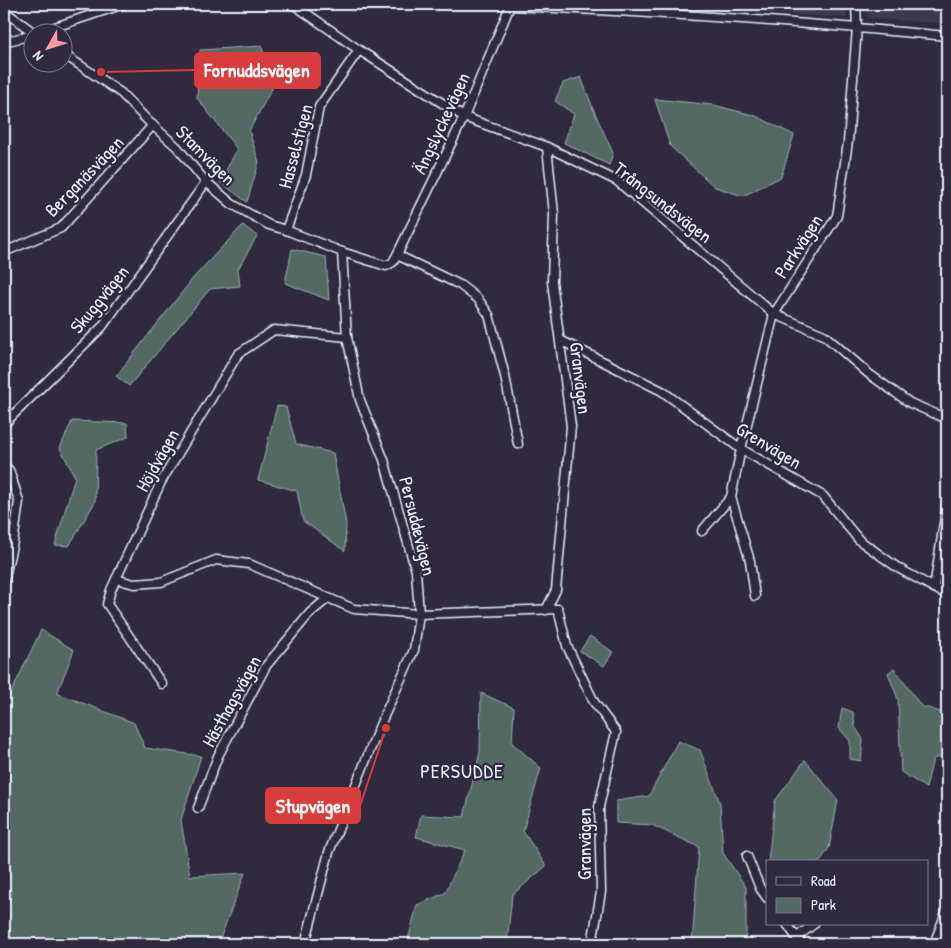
<svg xmlns="http://www.w3.org/2000/svg" width="951" height="948" viewBox="0 0 951 948" font-family="'Patrick Hand',sans-serif">
  <style>
    .built { fill: #3c384e }
    .green { fill: #546964; stroke: #9eadae }
    .lines { fill: none; stroke-linecap: round; stroke-linejoin: round }
    .minor-casing { stroke: #e8f1f8; stroke-width: 11 }
    .minor { stroke: #2f2a3d; stroke-width: 8 }
    .labels { text-anchor: middle; dominant-baseline: central; stroke-width: 4.5; stroke-linejoin: round; paint-order: stroke }
    .street-label { font-size: 19px; fill: #e8f1f8; stroke: #2f2a3d }
    .neighbourhood-label { font-size: 20px; letter-spacing: 1px; fill: #e8f1f8; stroke: #2f2a3d }
    .leader { fill: none; stroke: #d83c3d; stroke-width: 2 }
    .callout-dot { fill: #d83c3d; stroke: #2f2a3d; stroke-width: 2 }
    .callout { fill: #d83c3d; stroke: #d83c3d; stroke-width: 2 }
    .callout-label { font-size: 20px; text-anchor: middle; font-weight: bold; fill: #fff }
  </style>
  <rect width="100%" height="100%" fill="#2f2a3d"/>
  <filter id="ink" filterUnits="userSpaceOnUse"><feTurbulence type="fractalNoise" baseFrequency=".02" numOctaves="2"/><feDisplacementMap in="SourceGraphic" scale="10" xChannelSelector="R" yChannelSelector="G"/><feConvolveMatrix kernelMatrix="1 2 1 2 8 2 1 2 1" color-interpolation-filters="sRGB"/></filter>
  <g filter="url(#ink)">
    <g class="built">
      <polygon points="707,4 846,4 847,18 706,9"/>
      <polygon points="866,4 947,4 947,24 867,18"/>
    </g>
    <g class="green">
      <polygon points="261,46 276,81 249,131 259,162 247,202 220,182 237,149 197,98 200,50"/>
      <polygon points="581,77 594,111 613,153 609,165 564,143 574,114 555,101 563,83"/>
      <polygon points="655,99 714,105 756,116 794,135 781,177 743,196 715,187 670,146"/>
      <polygon points="243,225 257,236 238,269 240,286 210,289 129,386 116,376 195,276"/>
      <polygon points="292,249 326,257 329,300 285,283"/>
      <polygon points="277,406 286,407 296,444 333,453 346,524 345,551 303,521 297,491 258,480"/>
      <polygon points="72,421 127,423 128,437 96,450 95,502 69,546 55,545 75,477 60,448"/>
      <polygon points="41,630 74,650 57,693 134,723 145,748 201,756 181,820 190,876 245,873 218,944 4,944 4,694 10,695"/>
      <polygon points="590,636 613,652 604,666 580,651"/>
      <polygon points="894,668 921,706 944,713 946,755 933,759 926,788 901,772 898,699 888,673"/>
      <polygon points="481,693 514,708 512,743 541,768 523,831 546,866 512,895 507,944 407,944 417,905 445,893 465,850 416,837 421,815 464,817 480,752"/>
      <polygon points="842,708 853,712 855,727 863,739 861,761 850,759 850,741 839,728"/>
      <polygon points="678,741 700,750 720,803 723,853 746,887 746,936 737,944 692,944 699,847 652,825 616,823 616,801 649,796"/>
      <polygon points="805,760 838,800 829,848 820,862 768,862 775,801"/>
    </g>
    <g class="lines">
      <g class="minor-casing">
        <g id="minor">
          <polyline points="293,4 359,50 464,117 547,147 617,181 774,314 824,335 869,374 910,403 947,419"/>
          <path d="M510,6c146,6 292,16 437,30"/>
          <polyline points="4,11 33,32"/>
          <polyline points="40,32 124,4"/>
          <polyline points="4,42 32,35"/>
          <polyline points="62,53 121,93 149,122 177,147 204,180 232,204 269,225 286,230 342,252 386,266 393,262 397,255 464,117 510,6 510,4"/>
          <polyline points="286,230 306,175 319,107 359,50"/>
          <polyline points="4,252 61,228 153,125"/>
          <polyline points="397,255 460,285 478,299 489,315 505,376 518,444"/>
          <polyline points="560,340 662,391 741,449 823,496 859,540 898,568 947,595"/>
          <polyline points="4,424 102,327 206,182"/>
          <polyline points="4,466 9,470 19,501 14,537 4,581"/>
          <polyline points="731,497 750,561 755,596"/>
          <polyline points="702,531 731,497 741,449 774,314 837,216 848,142 857,28 856,4"/>
          <polyline points="116,579 134,584 161,582 216,560 249,564 354,609 419,614 558,609 567,646 594,702 616,732 599,807 601,892 592,944"/>
          <polyline points="934,588 947,503"/>
          <polyline points="546,610 556,590 571,426 552,282 554,214 547,147"/>
          <polyline points="162,684 107,604 111,590 161,482 238,354 274,330 347,337"/>
          <polyline points="198,808 218,756 266,666 310,613 328,598"/>
          <polyline points="747,856 760,888 767,898"/>
          <polyline points="787,924 801,944"/>
          <polyline points="797,937 814,924"/>
          <polyline points="305,944 329,852 380,725 414,650 419,614 416,571 384,460 360,400 347,337 342,252"/>
          <polyline points="934,944 947,910"/>
        </g>
      </g>
      <use href="#minor" class="minor"/>
    </g>
  </g>
  <g class="labels">
    <g class="street-label">
      <text transform="translate(441 123) rotate(-65)">Ängslyckevägen</text>
      <text transform="translate(295 146) rotate(-75)">Hasselstigen</text>
      <text transform="translate(206 155) rotate(45)">Stamvägen</text>
      <text transform="translate(84 176) rotate(-46)">Berganäsvägen</text>
      <text transform="translate(663 202) rotate(38)">Trångsundsvägen</text>
      <text transform="translate(798 246) rotate(-57)">Parkvägen</text>
      <text transform="translate(99 299) rotate(-51)">Skuggvägen</text>
      <text transform="translate(581 378) rotate(83)">Granvägen</text>
      <text transform="translate(769 445) rotate(31)">Grenvägen</text>
      <text transform="translate(157 460) rotate(-61)">Höjdvägen</text>
      <text transform="translate(418 526) rotate(76)">Persuddevägen</text>
      <text transform="translate(231 701) rotate(-61)">Hästhagsvägen</text>
      <text transform="translate(584 844) rotate(-90)">Granvägen</text>
    </g>
    <g class="neighbourhood-label">
      <text x="462" y="770">PERSUDDE</text>
    </g>
  </g>
  <path class="leader" d="M101 72L195 70M386 728L360 806"/>
  <g class="callout-dot">
    <circle cx="101" cy="72" r="5"/>
    <circle cx="386" cy="728" r="5"/>
  </g>
  <g class="callout">
    <rect x="195" y="53" width="125" height="35" rx="5"/>
    <rect x="266" y="788" width="94" height="35" rx="5"/>
  </g>
  <g class="callout-label">
    <text x="257" y="77">Fornuddsvägen</text>
    <text x="313" y="813">Stupvägen</text>
  </g>
  <rect width="951" height="948" fill="none" stroke="#2f2a3d" stroke-width="20"/>
  <rect x="10" y="10" width="931" height="928" fill="none" stroke="#e8f1f8" stroke-width="2" filter="url(#ink)"/>
  <rect x="766" y="860" width="162" height="65" fill="#2f2a3d" stroke="#797a88"/>
  <rect x="776" y="877" width="25" height="8" fill="#2f2a3d" stroke="#797a88"/>
  <text x="811" y="886" font-size="15" fill="#e8f1f8">Road</text>
  <rect x="776" y="898" width="25" height="15" fill="#546964" stroke="#797a88"/>
  <text x="811" y="910" font-size="15" fill="#e8f1f8">Park</text>
  <g transform="translate(48 48) rotate(231)"><circle r="24" fill="#2f2a3d" stroke="#797a88"/>
  <path d="M0-4L9 19L0 12L-9 19Z" fill="#ff9aa2"/>
  <text y="-8" font-size="14" font-weight="bold" text-anchor="middle" fill="#e8f1f8">N</text>
  </g>
</svg>
